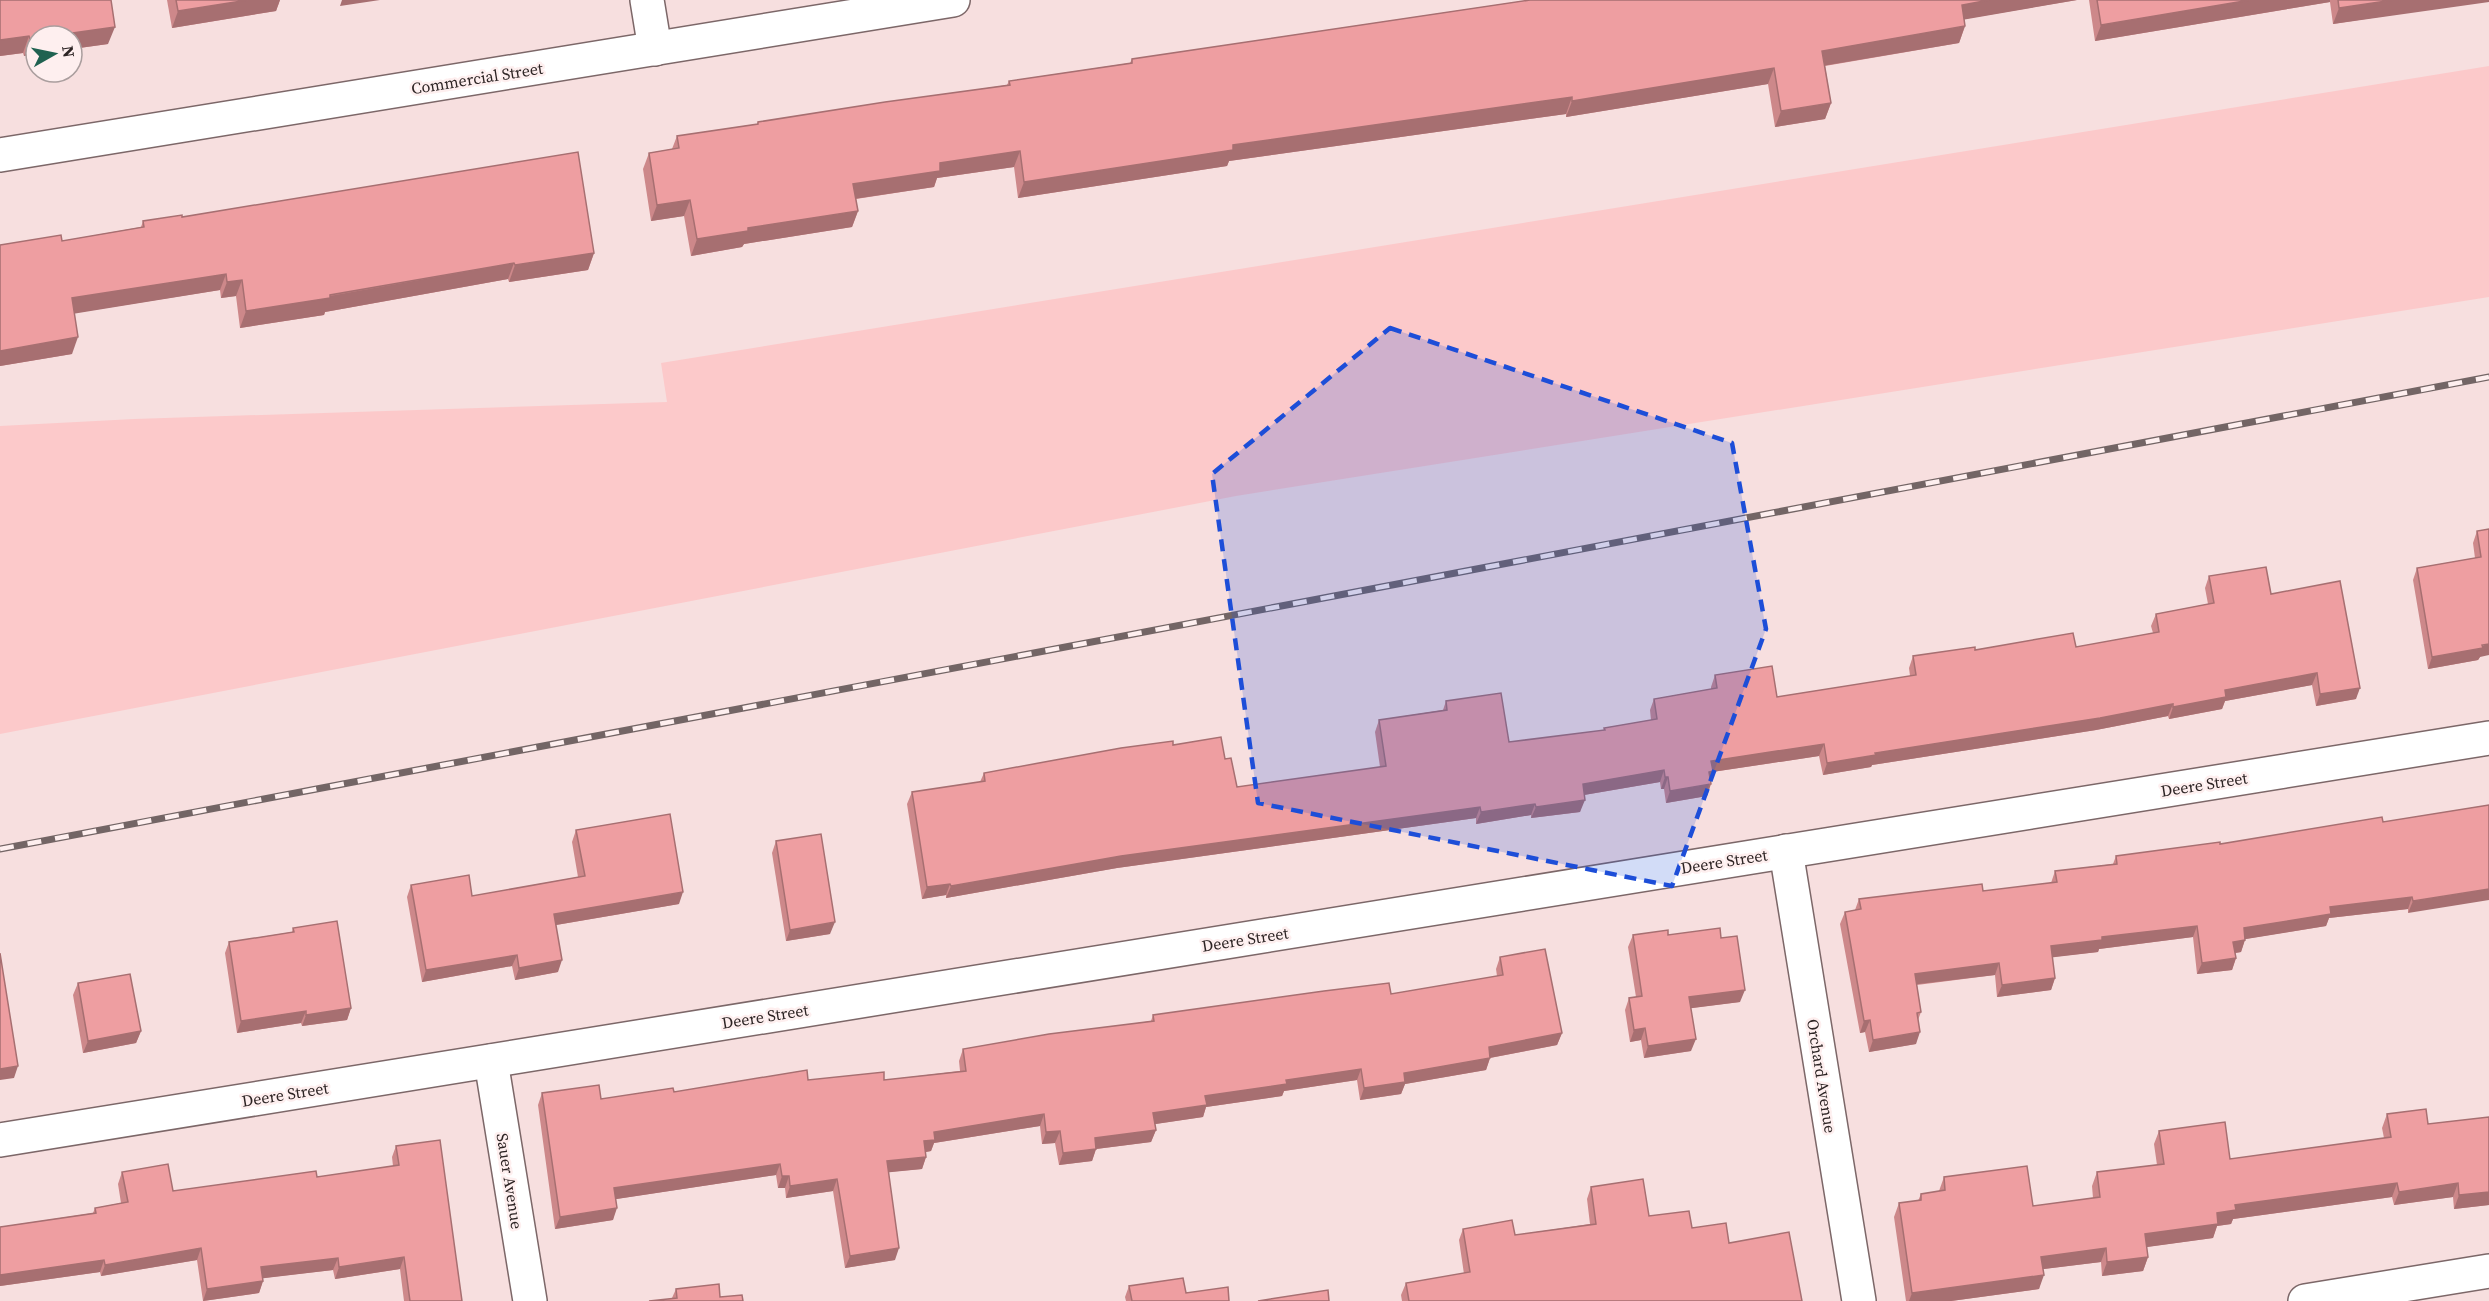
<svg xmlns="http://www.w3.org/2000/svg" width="2489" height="1301" viewBox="0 0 2489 1301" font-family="'Source Serif 4',serif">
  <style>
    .green { fill: #fcc9ca }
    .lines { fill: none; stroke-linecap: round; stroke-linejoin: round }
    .minor-casing { stroke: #7c6768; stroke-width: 36 }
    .minor { stroke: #fff; stroke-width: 33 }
    .rail-casing { stroke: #736565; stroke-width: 7 }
    .rail { stroke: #feefef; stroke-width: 4.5; stroke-dasharray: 14; stroke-linecap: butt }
    .wall { fill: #cd888a }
    .shaded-wall { fill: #a76f71 }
    .building { fill: #ee9ea1; stroke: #a76f71; stroke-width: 1.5 }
    .marked { fill: #1d4ed8; fill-opacity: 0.2; stroke: #1d4ed8; stroke-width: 4.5; stroke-dasharray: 12 8; stroke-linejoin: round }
    .labels { text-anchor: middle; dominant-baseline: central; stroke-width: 5; stroke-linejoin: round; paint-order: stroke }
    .street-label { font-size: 16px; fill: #2d2424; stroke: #feefef }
  </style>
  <rect width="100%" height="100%" fill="#f7dfdf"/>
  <polygon class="green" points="2489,66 2489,297 1236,496 0,734 0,426 134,419 667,402 661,363"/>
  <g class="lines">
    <g class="minor-casing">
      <g id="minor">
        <polyline points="647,0 655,49"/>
        <polyline points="0,155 953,0"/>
        <polyline points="1786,851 1859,1301"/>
        <polyline points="491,1061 530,1301"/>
        <polyline points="0,1140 2489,738"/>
        <polyline points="2305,1301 2489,1271"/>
      </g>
    </g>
    <use href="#minor" class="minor"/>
    <g class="rail-casing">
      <polyline id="rail" points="0,849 2489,377"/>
    </g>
    <use href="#rail" class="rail"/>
  </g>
  <g class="wall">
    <polygon points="0,0 108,44 72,49 72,36 24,56 23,53 0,56"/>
    <polygon points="167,0 280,0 276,11 172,28"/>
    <polygon points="1530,0 2077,0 1964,19 1965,26 1959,43 1825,66 1831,103 1825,119 1775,127 1768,84 1566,117 1566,114 1229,161 1227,166 1018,198 1014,167 937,178 934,187 856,199 858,211 852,227 744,244 742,247 691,256 684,216 651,221 643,169 649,153 672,149 677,136 757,124 758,122 1007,85 1009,81 1130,63 1132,59"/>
    <polygon points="2089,0 2489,0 2333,24 2330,2 2095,41"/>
    <polygon points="182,217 594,253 588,270 509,282 508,279 325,312 324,315 240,328 236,296 221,298 220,290 74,313 72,354 0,366 0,245 62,241 141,227 143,221"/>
    <polygon points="2489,529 2480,657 2478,660 2428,669 2413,580 2417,568 2475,558 2473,543 2477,531"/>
    <polygon points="2209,576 2271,594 2356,699 2316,706 2312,685 2225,701 2222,709 2169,719 2168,716 2096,730 1872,765 1871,767 1823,775 1819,756 1712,772 1710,778 1707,796 1666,803 1664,789 1661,789 1660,782 1584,795 1580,812 1531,818 1531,815 1476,824 1476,818 1117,868 946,898 946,895 922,899 907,804 912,792 980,782 984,773 1173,745 1225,759 1237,787 1380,767 1375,732 1379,720 1443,710 1446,701 1509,742 1603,731 1604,728 1651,720 1650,710 1654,699 1711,689 1711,687 1715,675 1777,697 1910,676 1909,668 1913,656 1975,650 2076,647 2153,633 2151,626 2156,614 2208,604 2205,588"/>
    <polygon points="2489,805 2408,913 2408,909 2329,918 2326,926 2245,939 2241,952 2235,953 2236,958 2232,970 2197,974 2193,937 2099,949 2098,952 2052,957 2055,978 2051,990 1997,997 1995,975 1917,985 1921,1012 1918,1020 1916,1044 1869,1052 1865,1032 1860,1033 1840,924 1845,912 1855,910 1859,899 1983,891 2051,883 2055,871 2113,864 2116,856 2220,844 2383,822"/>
    <polygon points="576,830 679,904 556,925 558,972 515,980 512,966 422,982 407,897 411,885 472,896 578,877 572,842"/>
    <polygon points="776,841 830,934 786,941 772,853"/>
    <polygon points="293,928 351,1008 347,1020 302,1026 301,1023 237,1033 225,953 229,942 292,932"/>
    <polygon points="1633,935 1668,935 1721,938 1740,1002 1691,1008 1691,1051 1644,1058 1641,1040 1630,1042 1625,1010 1629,998 1636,997 1628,947"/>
    <polygon points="1500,957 1562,1033 1557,1045 1490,1058 1486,1070 1405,1084 1401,1094 1360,1100 1357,1080 1284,1091 1282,1096 1206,1107 1203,1117 1155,1124 1156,1130 1151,1142 1096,1149 1092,1161 1059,1165 1055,1143 1042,1144 1040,1126 934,1143 931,1151 926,1152 926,1157 922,1169 888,1172 895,1260 845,1268 833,1191 786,1198 785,1188 778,1188 776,1175 616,1199 613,1220 555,1229 538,1105 542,1093 601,1099 808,1080 884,1080 960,1071 959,1061 963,1049 1151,1021 1153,1015 1391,994 1497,976 1496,969"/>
    <polygon points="78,983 141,1031 136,1043 83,1053 73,995"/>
    <polygon points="2387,1114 2428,1124 2489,1117 2489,1205 2454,1209 2453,1197 2394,1205 2392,1197 2233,1219 2231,1224 2217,1226 2213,1238 2146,1247 2148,1257 2143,1271 2102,1276 2101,1262 2043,1269 2039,1289 1951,1301 1906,1301 1894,1217 1899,1203 1918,1201 1921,1194 1939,1191 1944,1177 2033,1206 2093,1198 2092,1186 2097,1172 2157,1165 2154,1144 2159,1131 2230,1159 2384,1138 2382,1128"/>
    <polygon points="396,1146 462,1301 404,1301 400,1269 335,1279 333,1270 263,1278 263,1281 259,1293 203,1301 197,1260 101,1276 100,1272 0,1286 0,1227 93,1213 95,1208 121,1203 118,1184 122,1172 173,1191 317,1177 393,1166 392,1157"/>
    <polygon points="1591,1187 1649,1216 1692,1228 1729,1243 1802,1301 1402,1301 1401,1295 1406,1283 1464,1274 1459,1240 1463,1229 1515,1235 1590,1224 1587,1199"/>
    <polygon points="1129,1286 1186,1293 1229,1301 1126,1301 1125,1297"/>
    <polygon points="676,1289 720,1297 672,1298"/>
  </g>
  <g class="shaded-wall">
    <polygon points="248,0 280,0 276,11 172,28 178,11"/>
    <polygon points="342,0 380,0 340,6"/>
    <polygon points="1989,0 2077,0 1956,21 1962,5"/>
    <polygon points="2250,0 2330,0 2330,2 2095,41 2101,25"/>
    <polygon points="2393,0 2489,0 2489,2 2333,24 2339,8"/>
    <polygon points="1965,26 1959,43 1816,67 1822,51"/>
    <polygon points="115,27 108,44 72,49 72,36 51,36"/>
    <polygon points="29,36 23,53 0,56 0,40"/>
    <polygon points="36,38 36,54 24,56 30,39"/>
    <polygon points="1774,68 1768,84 1566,117 1572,101"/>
    <polygon points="1572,97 1566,114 1229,161 1227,166 1018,198 1024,182 1233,145"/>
    <polygon points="1831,103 1825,119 1775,127 1781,111"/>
    <polygon points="1020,151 1014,167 937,178 934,187 847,200 853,184 940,163"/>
    <polygon points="690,200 684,216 651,221 657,205"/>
    <polygon points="858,211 852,227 744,244 742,247 691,256 697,239 748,228"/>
    <polygon points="594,253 588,270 509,282 515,265"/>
    <polygon points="514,263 508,279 325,312 324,315 240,328 246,311"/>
    <polygon points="226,274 220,290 66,315 72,298"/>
    <polygon points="242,280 236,296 221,298 227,282"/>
    <polygon points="78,337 72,354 0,366 0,351"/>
    <polygon points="2489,644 2489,655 2480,657 2478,660 2428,669 2432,657"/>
    <polygon points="2317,673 2312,685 2225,701 2222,709 2169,719 2173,707 2225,690"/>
    <polygon points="2360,688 2356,699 2316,706 2320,694"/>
    <polygon points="2173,704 2168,716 2096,730 1872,765 1871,767 1823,775 1827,763 1875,753"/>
    <polygon points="1824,744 1819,756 1712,772 1708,783 1708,772 1711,761"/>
    <polygon points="1664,770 1660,782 1578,796 1583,784"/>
    <polygon points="1665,777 1668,777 1664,789 1661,789"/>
    <polygon points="1711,784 1707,796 1666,803 1670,791"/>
    <polygon points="1585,800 1580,812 1531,818 1536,807"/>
    <polygon points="1535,804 1531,815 1476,824 1481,812"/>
    <polygon points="1480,807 1476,818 1117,868 946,898 951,886 1121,856"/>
    <polygon points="950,884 946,895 922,899 927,887"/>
    <polygon points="2489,889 2489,900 2408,913 2413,901"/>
    <polygon points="683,892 679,904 550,926 554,914"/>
    <polygon points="2412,897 2408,909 2329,918 2326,926 2240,940 2244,928 2330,907"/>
    <polygon points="835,922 830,934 786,941 790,930"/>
    <polygon points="2197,926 2193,937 2099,949 2098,952 2047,958 2051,946 2102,937"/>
    <polygon points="2245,940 2241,952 2229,954 2233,942"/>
    <polygon points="517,955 512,966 422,982 426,970"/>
    <polygon points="2236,958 2232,970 2197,974 2202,963"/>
    <polygon points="562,960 558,972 515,980 519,968"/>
    <polygon points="1999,963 1995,975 1910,985 1915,974"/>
    <polygon points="2055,978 2051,990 1997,997 2002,985"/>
    <polygon points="1745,990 1740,1002 1685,1009 1689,997"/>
    <polygon points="351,1008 347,1020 302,1026 306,1015"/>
    <polygon points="306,1011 301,1023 237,1033 241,1021"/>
    <polygon points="1870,1020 1865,1032 1860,1033 1864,1021"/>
    <polygon points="1645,1028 1641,1040 1630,1042 1634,1030"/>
    <polygon points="141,1031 136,1043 83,1053 88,1041"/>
    <polygon points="1920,1032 1916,1044 1869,1052 1873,1040"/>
    <polygon points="1562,1033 1557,1045 1484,1059 1489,1047"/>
    <polygon points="1696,1039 1691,1051 1644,1058 1648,1046"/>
    <polygon points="1490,1058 1486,1070 1405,1084 1401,1094 1360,1100 1364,1088 1404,1073"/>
    <polygon points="18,1066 14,1078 0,1080 0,1069"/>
    <polygon points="1361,1069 1357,1080 1284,1091 1282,1096 1206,1107 1203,1117 1149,1125 1153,1113 1205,1096 1286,1080"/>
    <polygon points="1044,1114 1040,1126 934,1143 931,1151 920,1153 924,1141 934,1132"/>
    <polygon points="1156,1130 1151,1142 1096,1149 1092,1161 1059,1165 1063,1153 1095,1138"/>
    <polygon points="1060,1131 1055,1143 1042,1144 1046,1132"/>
    <polygon points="926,1157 922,1169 882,1173 887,1161"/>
    <polygon points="780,1164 776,1175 610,1200 614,1188"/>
    <polygon points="782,1176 789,1176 785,1188 778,1188"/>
    <polygon points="837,1179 833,1191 786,1198 790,1186"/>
    <polygon points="2397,1183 2392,1197 2233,1219 2231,1224 2217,1226 2213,1238 2140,1248 2145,1234 2235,1205"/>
    <polygon points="2458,1183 2453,1197 2394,1205 2399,1192"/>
    <polygon points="2489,1192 2489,1205 2454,1209 2459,1195"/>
    <polygon points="617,1208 613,1220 555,1229 560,1217"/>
    <polygon points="201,1248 197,1260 101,1276 105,1265"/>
    <polygon points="899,1248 895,1260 845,1268 850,1256"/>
    <polygon points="2106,1248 2101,1262 2036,1270 2041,1257"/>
    <polygon points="404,1257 400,1269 335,1279 339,1267"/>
    <polygon points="2148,1257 2143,1271 2102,1276 2107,1262"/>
    <polygon points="338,1258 333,1270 257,1279 261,1267"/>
    <polygon points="104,1260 100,1272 0,1286 0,1275"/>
    <polygon points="2044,1275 2039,1289 1951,1301 1909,1301 1912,1293"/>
    <polygon points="263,1281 259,1293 203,1301 207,1289"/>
  </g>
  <g class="building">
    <polygon points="0,0 111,0 115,27 51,36 36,36 36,38 30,39 29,36 0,40"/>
    <polygon points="176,0 248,0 178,11"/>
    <polygon points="1530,0 1989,0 1962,5 1965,26 1822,51 1831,103 1781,111 1774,68 1572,101 1572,97 1233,145 1233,150 1024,182 1020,151 940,163 940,171 853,184 858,211 748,228 748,231 697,239 690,200 657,205 649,153 679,148 677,136 758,124 758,122 885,102 1010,85 1009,81 1132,63 1132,59"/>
    <polygon points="2097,0 2250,0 2101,25"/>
    <polygon points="2338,0 2393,0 2339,8"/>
    <polygon points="578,152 594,253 515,265 514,263 330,295 330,298 246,311 242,280 227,282 226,274 72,298 78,337 0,351 0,245 61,235 62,241 144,227 143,221 182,215 182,217"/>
    <polygon points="2489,529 2489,644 2482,645 2483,648 2432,657 2417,568 2481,557 2477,531"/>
    <polygon points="2266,567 2271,594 2340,581 2360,688 2320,694 2317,673 2225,690 2226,697 2173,707 2173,704 2100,718 1875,753 1876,755 1827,763 1824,744 1711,761 1713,771 1709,772 1711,784 1670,791 1668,777 1665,777 1664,770 1583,784 1585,800 1536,807 1535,804 1481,812 1480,807 1121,856 951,886 950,884 927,887 912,792 985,781 984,773 1121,748 1173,741 1173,745 1221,737 1225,759 1231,758 1237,787 1386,766 1379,720 1447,710 1446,701 1501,693 1509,742 1605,730 1604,728 1657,719 1654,699 1717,688 1715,675 1772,666 1777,697 1916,675 1913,656 1975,647 1975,650 2073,633 2076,647 2159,632 2156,614 2214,603 2209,576"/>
    <polygon points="2489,805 2489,889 2413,901 2412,897 2330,907 2331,914 2244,928 2245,940 2233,942 2236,958 2202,963 2197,926 2102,937 2102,940 2051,946 2055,978 2002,985 1999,963 1915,974 1921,1012 1917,1013 1920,1032 1873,1040 1870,1020 1864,1021 1845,912 1861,909 1859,899 1982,884 1983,891 2057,882 2055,871 2117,864 2116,856 2220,842 2220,844 2382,817 2383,822"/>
    <polygon points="670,814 683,892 554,914 562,960 519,968 517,955 426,970 411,885 469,875 472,896 585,876 576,830"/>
    <polygon points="821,834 835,922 790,930 776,841"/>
    <polygon points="337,921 351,1008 306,1015 306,1011 241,1021 229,942 294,932 293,928"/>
    <polygon points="1720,928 1721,938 1737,936 1745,990 1689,997 1696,1039 1648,1046 1645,1028 1634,1030 1629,998 1642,996 1633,935 1668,930 1668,935"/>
    <polygon points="1545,949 1562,1033 1489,1047 1490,1058 1404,1073 1405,1082 1364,1088 1361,1069 1286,1080 1287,1084 1205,1096 1207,1105 1153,1113 1156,1130 1095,1138 1096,1149 1063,1153 1060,1131 1046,1132 1044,1114 934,1132 935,1140 924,1141 926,1157 887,1161 899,1248 850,1256 837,1179 790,1186 789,1176 782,1176 780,1164 614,1188 617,1208 560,1217 542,1093 599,1085 601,1099 673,1088 674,1092 807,1070 808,1080 884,1072 884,1080 966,1071 963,1049 1049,1034 1154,1021 1153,1015 1324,991 1389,983 1391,994 1503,975 1500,957"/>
    <polygon points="0,953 18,1066 0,1069"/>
    <polygon points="130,974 141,1031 88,1041 78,983"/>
    <polygon points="2426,1109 2428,1124 2489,1117 2489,1192 2459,1195 2458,1183 2399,1192 2397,1183 2235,1205 2236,1210 2217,1213 2218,1224 2145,1234 2148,1257 2107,1262 2106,1248 2041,1257 2044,1275 1912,1293 1899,1203 1921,1200 1921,1194 1945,1190 1944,1177 2027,1166 2033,1206 2100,1197 2097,1172 2164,1164 2159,1131 2225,1122 2230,1159 2391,1137 2387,1114"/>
    <polygon points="440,1140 462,1301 410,1301 404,1257 339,1267 338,1258 261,1267 263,1281 207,1289 201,1248 105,1265 104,1260 0,1275 0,1227 96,1213 95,1208 128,1202 122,1172 168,1164 173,1191 316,1171 317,1177 399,1165 396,1146"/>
    <polygon points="1643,1179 1649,1216 1689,1211 1692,1228 1726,1223 1729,1243 1789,1232 1802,1301 1409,1301 1406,1283 1470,1272 1463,1229 1512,1220 1515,1235 1596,1224 1591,1187"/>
    <polygon points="1183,1278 1186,1293 1228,1287 1229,1301 1132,1301 1129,1286"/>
    <polygon points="719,1284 720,1297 742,1295 743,1301 649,1301 677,1298 676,1289"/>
    <polygon points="1328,1290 1329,1301 1258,1301"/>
  </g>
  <path class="marked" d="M1390,328l342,115 34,186 -94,257 -414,-83 -46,-329z"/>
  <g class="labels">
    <g class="street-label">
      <text transform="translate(477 78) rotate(-9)">Commercial Street</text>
      <text transform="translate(2204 784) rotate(-9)">Deere Street</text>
      <text transform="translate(1724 861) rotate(-9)">Deere Street</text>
      <text transform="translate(1245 939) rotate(-9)">Deere Street</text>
      <text transform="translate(765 1016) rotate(-9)">Deere Street</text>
      <text transform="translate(1822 1076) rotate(81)">Orchard Avenue</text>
      <text transform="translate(285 1094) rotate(-9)">Deere Street</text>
      <text transform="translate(510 1181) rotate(81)">Sauer Avenue</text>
    </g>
  </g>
  <g transform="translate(54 54) rotate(81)"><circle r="28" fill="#feefef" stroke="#aa9e9e" stroke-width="1.5"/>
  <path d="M0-4.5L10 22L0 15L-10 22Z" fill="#206251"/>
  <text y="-9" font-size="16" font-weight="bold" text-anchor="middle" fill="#2d2424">N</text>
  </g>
</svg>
